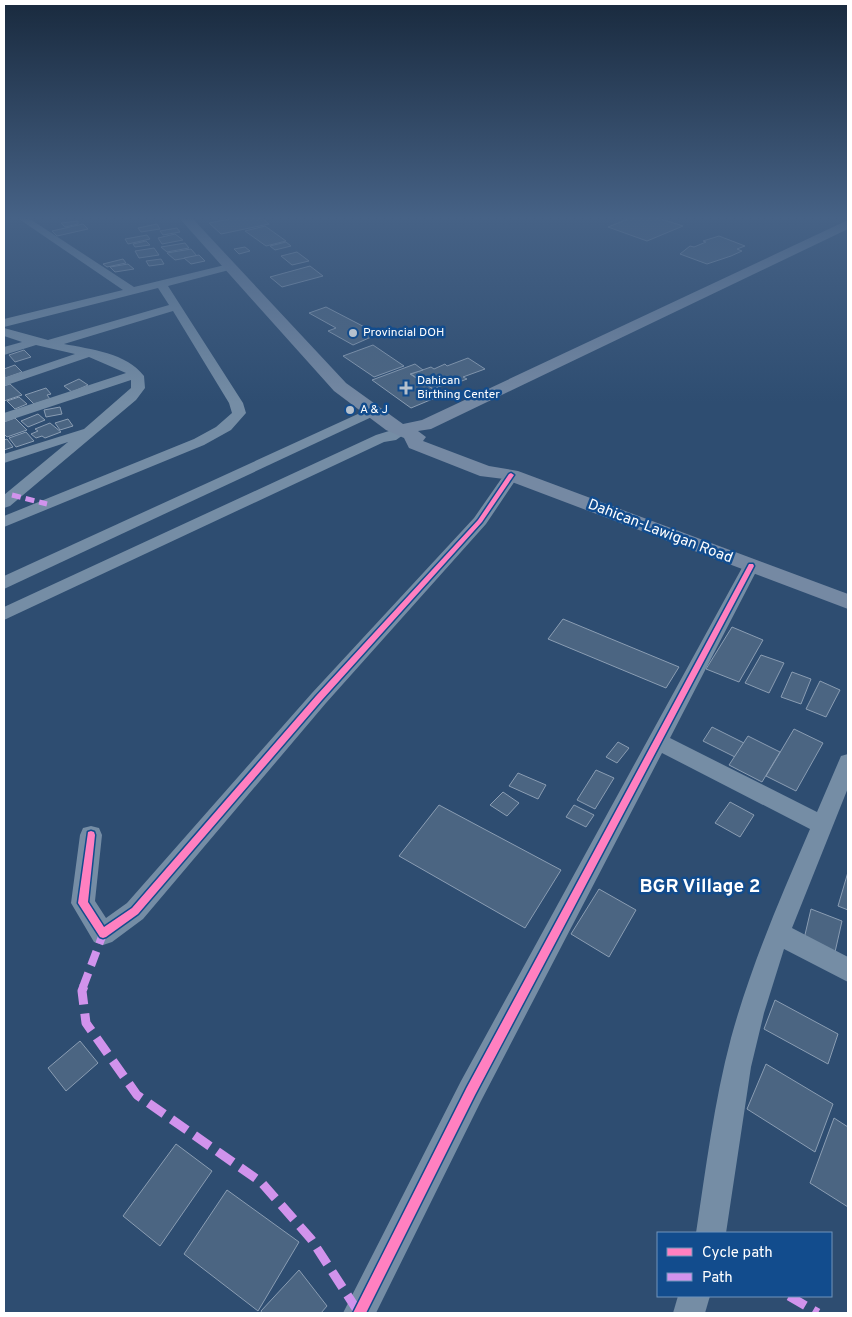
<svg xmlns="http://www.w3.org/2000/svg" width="852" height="1317" viewBox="0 0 852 1317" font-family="Overpass,sans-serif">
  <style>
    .building { fill: #4b6582; stroke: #8a9db3 }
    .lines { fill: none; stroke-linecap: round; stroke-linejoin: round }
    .minor { fill: #758da5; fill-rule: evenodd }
    .major { fill: #7589a3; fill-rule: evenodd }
    .quiet-far2 { stroke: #d193ec; stroke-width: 5; stroke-dasharray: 9 5; stroke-linecap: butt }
    .quiet-far1 { stroke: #d193ec; stroke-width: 8; stroke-dasharray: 15 8; stroke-linecap: butt }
    .quiet { stroke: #d193ec; stroke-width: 9; stroke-dasharray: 19 9; stroke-linecap: butt }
    .cycleway-casing { stroke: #124c8d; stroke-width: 3 }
    .cycleway { fill: #ff80c0; fill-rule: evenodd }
    .poi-dot { fill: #b6c1cd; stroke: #124c8d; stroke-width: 2 }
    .labels { text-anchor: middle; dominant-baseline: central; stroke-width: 5; stroke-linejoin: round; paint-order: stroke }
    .far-poi-label { font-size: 12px; fill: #fff; stroke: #124c8d; text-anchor: start }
    .street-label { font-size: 15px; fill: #fff; stroke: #124c8d }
    .near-neighbourhood-label { font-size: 19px; font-weight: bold; fill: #fff; stroke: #124c8d }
  </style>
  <rect width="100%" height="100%" fill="#2e4d71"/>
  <g class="building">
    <polygon points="230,219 263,219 269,224 221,234 209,223"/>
    <polygon points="628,219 661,219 683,226 647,241 608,227"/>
    <polygon points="78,221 78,224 65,227 61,223"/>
    <polygon points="83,224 88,229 57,236 52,231"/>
    <polygon points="157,224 160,229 141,232 138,228"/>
    <polygon points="265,226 286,241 266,246 245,231"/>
    <polygon points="177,228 180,232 163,235 160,231"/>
    <polygon points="175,234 183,240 162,244 158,238"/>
    <polygon points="147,235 150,239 128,244 125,239"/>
    <polygon points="719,236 745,246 737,249 742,251 731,256 707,264 680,254 690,246 694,247 706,242 703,241"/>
    <polygon points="146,241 150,245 135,247 133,244"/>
    <polygon points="286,242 291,246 275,250 270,246"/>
    <polygon points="185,243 189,248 167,252 161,247"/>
    <polygon points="245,247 250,251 239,254 234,249"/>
    <polygon points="154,248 159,255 139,258 135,251"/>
    <polygon points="191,249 197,256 175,260 167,253"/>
    <polygon points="297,252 309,261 292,265 281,256"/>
    <polygon points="199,255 205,261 191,264 184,258"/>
    <polygon points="123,259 126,263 107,267 103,264"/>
    <polygon points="161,259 164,264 149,266 146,261"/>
    <polygon points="128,264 134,269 115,272 110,267"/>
    <polygon points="310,266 323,276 282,287 270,277"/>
    <polygon points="326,307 378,334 353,345 328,331 336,328 309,313"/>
    <polygon points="373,345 404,366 374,377 343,356"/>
    <polygon points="24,350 31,357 15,362 9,355"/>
    <polygon points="468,358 485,369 463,377 467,379 459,382 456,380 433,389 411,374 431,367 434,369 445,364 447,366"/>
    <polygon points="415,364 423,370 410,374 442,395 411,408 372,380"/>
    <polygon points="15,365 22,372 5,378 4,369"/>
    <polygon points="79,379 88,385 72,392 64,386"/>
    <polygon points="10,384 22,395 4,401 4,386"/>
    <polygon points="46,388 51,394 47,395 50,399 34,404 25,395"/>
    <polygon points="19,397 27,404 15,409 7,401"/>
    <polygon points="60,407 62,414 46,417 44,410"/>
    <polygon points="38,414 45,420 28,427 21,421"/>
    <polygon points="15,418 27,430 7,437 4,434 4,422"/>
    <polygon points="68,419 73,426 60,430 55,423"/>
    <polygon points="50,423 61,432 45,438 42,436 36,438 31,434 38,431 35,429"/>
    <polygon points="26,432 34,441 16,447 9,438"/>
    <polygon points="7,439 13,447 4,450 4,440"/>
    <polygon points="563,619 679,667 666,688 548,639"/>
    <polygon points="732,627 763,640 739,682 706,669"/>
    <polygon points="761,655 784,663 769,693 745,683"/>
    <polygon points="792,672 811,679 801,704 781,697"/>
    <polygon points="820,681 840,690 826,717 806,709"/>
    <polygon points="712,727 744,743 735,757 703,741"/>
    <polygon points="794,729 823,743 796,791 766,776"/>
    <polygon points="748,736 780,752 762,782 729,765"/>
    <polygon points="618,742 629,748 617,763 606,757"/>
    <polygon points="596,770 614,778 595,809 577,800"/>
    <polygon points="518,773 546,785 538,799 509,786"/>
    <polygon points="503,792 519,803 507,816 490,805"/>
    <polygon points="730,802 754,815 740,837 715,823"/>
    <polygon points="439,805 561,870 525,928 399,856"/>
    <polygon points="574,805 594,815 586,827 566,817"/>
    <polygon points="848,872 848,910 838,906"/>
    <polygon points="599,889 636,910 609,957 571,934"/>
    <polygon points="811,909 842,921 835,952 804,939"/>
    <polygon points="775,1000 838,1034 828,1064 764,1029"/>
    <polygon points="80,1041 98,1063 66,1091 48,1068"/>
    <polygon points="766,1064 833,1104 815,1152 747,1109"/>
    <polygon points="834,1118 848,1127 848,1207 810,1183"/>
    <polygon points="176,1144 212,1171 160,1246 123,1216"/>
    <polygon points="227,1190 299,1242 258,1311 184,1254"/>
    <polygon points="299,1270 327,1306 321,1313 262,1313 261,1311"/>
  </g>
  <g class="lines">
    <g class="minor">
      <path d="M19,219h11l104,68 95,-23 4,1v4l-65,17 75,117 3,10 -15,17 -27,15 -200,82v-11l190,-77 22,-12 16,-14 -3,-10 -56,-92 -109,33c26,5 63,9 80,32l1,12 -9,12 -126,106 -6,2v-13l64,-53 -64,21v-9l80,-25 47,-41v-8l-127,42v-9l122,-40 -37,-16 -85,29v-8l71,-24 -39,-9 -32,10v-8l18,-5 -18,-6v-8l44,12 121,-35 -11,-17 -154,39v-8l119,-29z"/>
      <polygon points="371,408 378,412 376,415 4,589 4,576"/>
      <polygon points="402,427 409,431 396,440 384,442 4,620 4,607 376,435"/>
      <polygon points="511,470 519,475 486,524 326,703 143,919 112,942 103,945 94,942 71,903 80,835 83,828 91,826 99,828 102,835 95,901 106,918 127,903 312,693 474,518 506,472"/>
      <path d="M751,561l6,1 2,4 -89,172 147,74 24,-56 7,-2v34l-56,140 56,29v25l-64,-33 -20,64 -13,54 -25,166h-30c10,-65 18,-131 35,-195 20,-73 49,-139 79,-209l-148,-76 -181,348 -105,212h-33l118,-232 282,-515 2,-4z"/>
      <polygon points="678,1296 710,1296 705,1313 673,1313"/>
    </g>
    <polygon class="major" points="180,219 193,219 346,383 403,424 422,420 848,220 848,229 431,429 418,431 426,437 423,441 489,466 518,471 848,594 848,609 504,479 480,476 409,448 404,438 386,430 334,391"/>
    <polyline class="quiet-far2" points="12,495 47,504"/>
    <polyline class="quiet-far1" points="83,987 103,934"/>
    <g class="quiet">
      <polyline points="84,986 82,991 86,1023 137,1095 261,1182 311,1239 359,1313"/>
      <polyline points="789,1296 818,1313"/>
    </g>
    <g class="cycleway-casing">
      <g id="cycleway">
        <polygon points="511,473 514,475 482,522 322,700 138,914 106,937 103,938 100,937 78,903 88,832 91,831 94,832 95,835 88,902 104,927 132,908 316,696 478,520 509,474"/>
        <polygon points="749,564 753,564 754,566 475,1095 366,1313 353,1313 467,1087"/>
      </g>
    </g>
    <use href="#cycleway" class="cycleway"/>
  </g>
  <linearGradient id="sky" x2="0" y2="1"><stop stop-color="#192a3e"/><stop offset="0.54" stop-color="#466286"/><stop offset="1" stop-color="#466286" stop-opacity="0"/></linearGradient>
  <rect width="852" height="403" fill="url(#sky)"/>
  <g class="poi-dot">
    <circle cx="353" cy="333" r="5"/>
    <path d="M403.5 380.5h5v5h5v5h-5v5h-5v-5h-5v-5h5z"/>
    <circle cx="350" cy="410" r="5"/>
  </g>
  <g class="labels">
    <g class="far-poi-label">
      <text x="363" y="333">Provincial DOH</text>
      <text x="417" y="381">Dahican<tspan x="417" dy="14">Birthing Center</tspan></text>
      <text x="360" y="410">A &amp; J</text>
    </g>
    <g class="street-label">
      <text transform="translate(660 532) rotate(21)">Dahican-Lawigan Road</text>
    </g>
    <g class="near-neighbourhood-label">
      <text x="700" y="887">BGR Village 2</text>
    </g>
  </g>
  <rect width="852" height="1317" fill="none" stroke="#ffffff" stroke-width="10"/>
  <rect x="657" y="1232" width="175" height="65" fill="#124c8d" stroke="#7194bb"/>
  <rect x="667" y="1248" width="25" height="8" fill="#ff80c0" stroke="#7194bb"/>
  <text x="702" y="1257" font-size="15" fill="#ffffff">Cycle path</text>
  <rect x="667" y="1273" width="25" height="8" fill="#d193ec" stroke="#7194bb"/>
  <text x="702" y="1282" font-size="15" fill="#ffffff">Path</text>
</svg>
